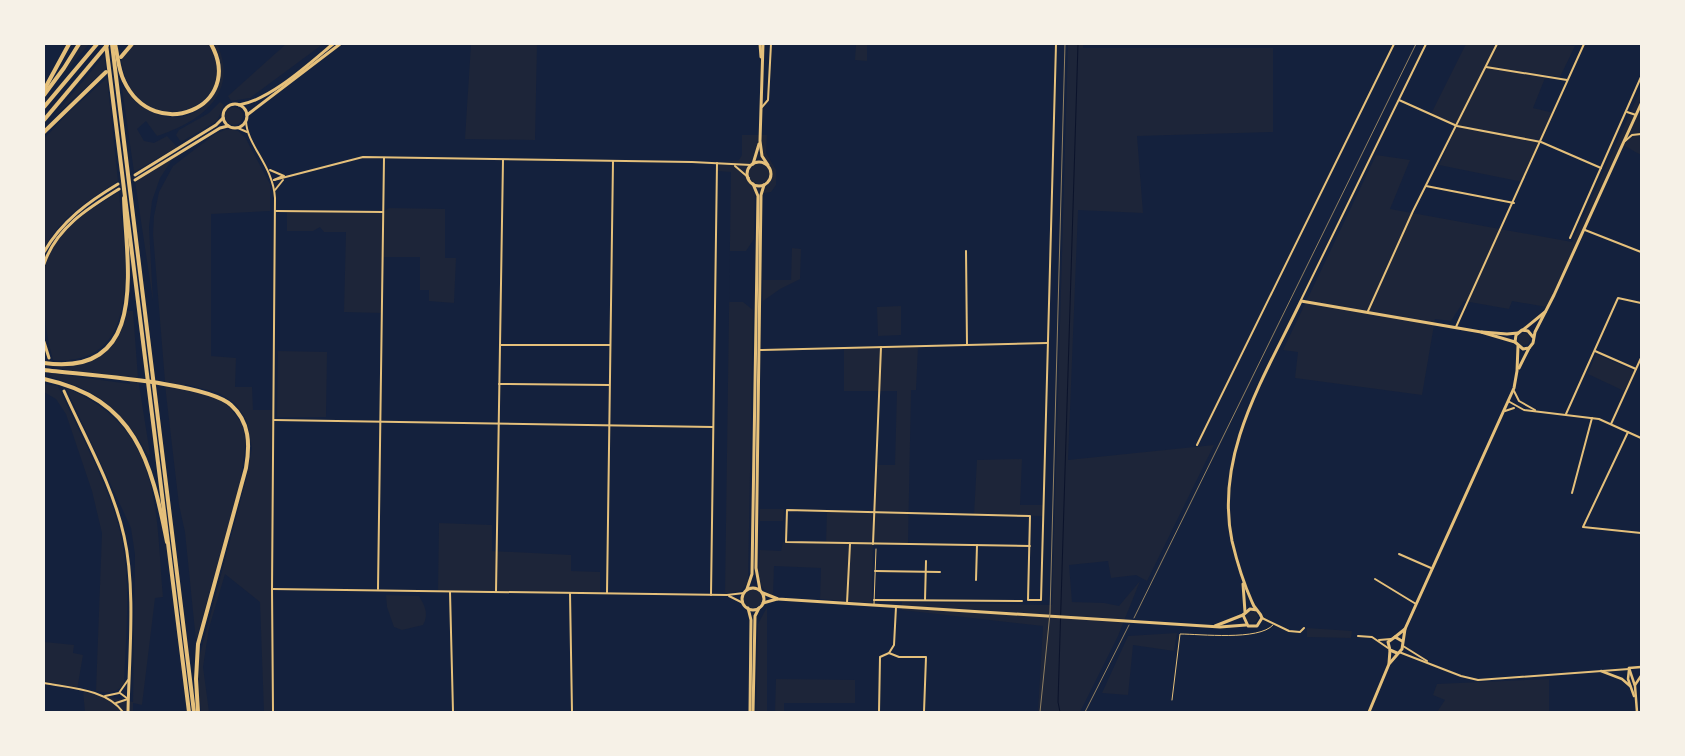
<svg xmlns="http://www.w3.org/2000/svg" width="1685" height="756" viewBox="0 0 1685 756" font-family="Inter,sans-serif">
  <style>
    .green { fill: #1d2539 }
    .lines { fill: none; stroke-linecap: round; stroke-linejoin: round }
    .stream { stroke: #0b132b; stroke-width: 1 }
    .service { stroke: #e5c07b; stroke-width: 1 }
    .minor { stroke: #e5c07b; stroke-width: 2 }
    .tertiary { stroke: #e5c07b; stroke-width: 2.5 }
    .secondary { stroke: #e5c07b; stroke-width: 3 }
    .primary { stroke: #e5c07b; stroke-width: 3 }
    .motorway { stroke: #e5c07b; stroke-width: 4 }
    .rail { stroke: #918062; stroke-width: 1 }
  </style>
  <rect width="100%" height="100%" fill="#14213d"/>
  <g class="green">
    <polygon points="81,44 89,44 62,76"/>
    <path d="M135,44h73c44,59 -73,111 -87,15z"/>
    <path d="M213,44h4c23,50 -17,78 -60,92l-11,-15 -9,8 7,12 10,2 13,-7 10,11 -43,25 -12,-84c14,5 17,22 41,28 41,10 72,-37 50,-72z"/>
    <polygon points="286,44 323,44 250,98 231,101 228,96"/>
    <polygon points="471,44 537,44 535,140 465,139"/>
    <polygon points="856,44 867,44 867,61 855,60"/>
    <polygon points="1068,44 1083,44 1083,48 1273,48 1273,132 1137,136 1143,213 1078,210 1068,460 1214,445 1147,581 1136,575 1111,578 1108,561 1069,565 1072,602 1104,603 1119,606 1140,581 1118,636 1080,712 1038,712 1043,626 902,610 902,602 1052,605"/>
    <polygon points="1466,44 1575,46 1560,77 1540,74 1545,78 1533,108 1554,113 1523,182 1439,165 1457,126 1431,114"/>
    <polygon points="104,56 106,69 53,117"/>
    <path d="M107,78l11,103c-29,19 -58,36 -74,68v-110l25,-27z"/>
    <polygon points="1641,89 1641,155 1623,145 1547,307 1512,301 1509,309 1464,301 1451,321 1435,319 1422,395 1295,378 1298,352 1283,350 1376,155 1410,160 1390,209 1572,242"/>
    <polygon points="220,102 224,105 217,121 181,142 176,135 179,130 209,113"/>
    <circle cx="234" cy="116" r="9"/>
    <polygon points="227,129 238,131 245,137 270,184 270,211 211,214 211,356 236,358 235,387 252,387 253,410 273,410 274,712 264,712 260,602 225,574 209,628 203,667 209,712 201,712 197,666 246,480 252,448 247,421 236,404 219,393 185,384 184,390 212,396 228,405 242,424 246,440 240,484 196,641 185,532 179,505 166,394 153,234 154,216 159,192 173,166 215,134"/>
    <polygon points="742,135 767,135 766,153 776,170 776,185 771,192 755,194 754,239 746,251 730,251 729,302 743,302 753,310 748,582 742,590 725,594 731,172 718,171 717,163 739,160 742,155"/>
    <polygon points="173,158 160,178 152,201 149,227 153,301 135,181"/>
    <path d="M119,192c4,49 25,155 -43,167 -8,1 -15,3 -23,1 -6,-22 -9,-41 -9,-64 0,-8 -1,-18 0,-26 8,-38 45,-60 75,-78z"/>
    <polygon points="389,208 445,209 445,258 456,258 454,303 429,301 429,290 420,290 420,257 384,257 382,313 344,312 346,232 324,232 320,227 313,231 287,231 287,211 383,212"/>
    <polygon points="792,248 801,249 800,279 780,289 763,301 763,280 791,280"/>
    <polygon points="901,306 901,335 878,336 877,307"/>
    <path d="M126,311h7l5,67 12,76 -2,1c-16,-29 -38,-55 -69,-68 -10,-4 -19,-6 -29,-11v-3l80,11v-7l-59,-6 -21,-5c42,0 67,-11 76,-55z"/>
    <circle cx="1524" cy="339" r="6"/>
    <path d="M918,347l-2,43h-5l-3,154 -35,-1 -1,60 -52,-4 1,-31 -47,-2 -1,31c-20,-13 -14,-26 -13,-47l21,1 2,-9 43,1 1,-32 47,1 2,-47h19l2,-74h-53v-43z"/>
    <polygon points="278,351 327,352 326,417 277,417"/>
    <polygon points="1596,354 1635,371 1624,391 1588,374"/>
    <path d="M44,384l14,2c22,49 54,104 64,155 9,46 4,95 2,142 -7,11 -15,10 -28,8l6,-158 -10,-42 -26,-77 -10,-15 -12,-7z"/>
    <path d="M66,388c97,40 89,121 97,209l-8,1 -13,107 -9,-2v9h-48l-2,-21 50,11 2,-147 -4,-27z"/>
    <polygon points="1022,459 1020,505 1044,505 1043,516 974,515 977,460"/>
    <polygon points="760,509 784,509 783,521 760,521"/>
    <polygon points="439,523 492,525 492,551 571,555 571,571 600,572 600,593 438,591"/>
    <circle cx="753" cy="598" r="10"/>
    <path d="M386,595l33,1c6,10 10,18 4,29l-21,5 -8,-3 -7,-20z"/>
    <polygon points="767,607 767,712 756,712 758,624"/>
    <circle cx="1252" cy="617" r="6"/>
    <polygon points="1307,628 1352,631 1351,638 1307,637"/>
    <polygon points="1177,633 1174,651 1133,645 1128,695 1102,693 1128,636"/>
    <polygon points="44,642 74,645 73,653 83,655 77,690 44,681"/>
    <polygon points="776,679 855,680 855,703 784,703 784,712 775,712"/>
    <polygon points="1549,679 1549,712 1437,712 1445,700 1433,695 1437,684"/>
  </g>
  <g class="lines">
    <polyline class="stream" points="1060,712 1058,702 1078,44"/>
    <g class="service">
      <polyline points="874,604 876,549"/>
      <path d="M1172,700l8,-66c20,0 79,7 93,-9"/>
    </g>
    <g class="minor">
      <polyline points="1486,67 1567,80"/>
      <polyline points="1399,100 1457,126 1541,142 1601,168"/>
      <polyline points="762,107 768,100 771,44"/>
      <polyline points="1641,108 1641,119"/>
      <polyline points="1627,112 1636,115"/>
      <path d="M246,121c1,25 27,44 29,77l-3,391 1,123"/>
      <polyline points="238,128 247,132"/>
      <polyline points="1625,141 1632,135 1641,134"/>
      <polyline points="735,166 749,178"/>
      <polyline points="270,170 284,176"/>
      <polyline points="274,180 363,157 692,162 751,165"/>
      <polyline points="274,180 283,176"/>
      <polyline points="1426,186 1514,203"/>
      <polyline points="275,190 283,180"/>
      <polyline points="276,211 383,212"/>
      <polyline points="1585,230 1641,252"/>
      <polyline points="1570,238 1641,77"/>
      <polyline points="966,251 967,345"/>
      <polyline points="1301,300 1426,44"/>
      <polyline points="1368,311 1413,211 1497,44"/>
      <polyline points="1456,327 1584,44"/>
      <polyline points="500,345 610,345"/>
      <polyline points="759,350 1047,343"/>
      <polyline points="1595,351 1636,369"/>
      <polyline points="499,384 609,385"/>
      <polyline points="1514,391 1519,401 1535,410"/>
      <polyline points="1508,401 1524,410 1599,419 1641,438"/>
      <polyline points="1505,411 1514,408"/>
      <polyline points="1566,414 1618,298 1641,303"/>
      <polyline points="274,420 713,427"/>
      <polyline points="1611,424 1641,358"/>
      <polyline points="1628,432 1583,527 1641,533"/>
      <polyline points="1197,445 1394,44"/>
      <polyline points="1572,493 1592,418"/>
      <polyline points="873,544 881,347"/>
      <polyline points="1030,546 786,542 787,510 1030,516 1028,600 1041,600 1056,44"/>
      <polyline points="1399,554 1431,568"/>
      <polyline points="875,571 940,572"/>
      <polyline points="1375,579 1416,604"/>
      <polyline points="976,580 977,545"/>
      <polyline points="272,589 727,595 744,593"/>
      <polyline points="378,589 384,158"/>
      <polyline points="450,592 453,712"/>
      <polyline points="496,592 503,160"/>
      <polyline points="570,593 572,712"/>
      <polyline points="607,593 613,161"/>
      <polyline points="711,595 717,163"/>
      <polyline points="729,596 743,603"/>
      <polyline points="874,600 1022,601"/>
      <polyline points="925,600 926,561"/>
      <polyline points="847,603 850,544"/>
      <polyline points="896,607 894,645 889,653 899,657 926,657 924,712"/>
      <polyline points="1262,618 1289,631 1300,632 1304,628"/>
      <polyline points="1358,636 1372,637 1388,648"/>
      <polyline points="1379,640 1391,639"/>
      <polyline points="1403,646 1427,661"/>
      <polyline points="1399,652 1461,676 1478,680 1629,669"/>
      <path d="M44,683c26,5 62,6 79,29"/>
      <polyline points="120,693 128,699"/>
      <polyline points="105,696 119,693 128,680"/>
      <polyline points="116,703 128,699"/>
      <polyline points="879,712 880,657 889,653"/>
    </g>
    <g class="tertiary">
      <polyline points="1629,668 1635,686 1637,712"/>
      <polyline points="1629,668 1641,667"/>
      <polyline points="1629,670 1628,679 1634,696"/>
      <polyline points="1601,671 1622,679 1630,686"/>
      <polyline points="1635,685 1641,676"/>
    </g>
    <g class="secondary">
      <circle cx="235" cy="116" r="12"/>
      <path d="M239,105c31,-5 70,-41 94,-61"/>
      <polyline points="247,115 340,44"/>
      <polyline points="135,175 216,125 223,118"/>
      <polyline points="135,180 220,128 228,126"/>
      <path d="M44,252c18,-31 44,-50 74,-68"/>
      <path d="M44,264c12,-36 44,-56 75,-75"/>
      <polyline points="44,342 49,358"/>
      <polyline points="1519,368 1529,348"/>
      <path d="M64,391c21,47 49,95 60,145 12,53 5,121 4,176"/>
      <polyline points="1395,637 1405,629"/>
      <polyline points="1397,653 1390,650 1388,642 1395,637 1402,641"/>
      <polyline points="1389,663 1390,650"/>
      <polyline points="1369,712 1389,664 1402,649 1405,629 1514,388 1517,371 1518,346"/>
    </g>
    <g class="primary">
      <polyline points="760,44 761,57"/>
      <polyline points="763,44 760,141 762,156 768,165"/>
      <circle cx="759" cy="174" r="12"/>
      <polyline points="753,164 759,144"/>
      <polyline points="1523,330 1545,312"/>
      <polyline points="1482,332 1507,334 1518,333"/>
      <polyline points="1533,337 1528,331 1522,330 1516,335 1515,342 1523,349 1529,348 1533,343 1535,332 1554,295 1641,104"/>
      <polyline points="1243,584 1245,612"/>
      <circle cx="753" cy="599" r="11"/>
      <polyline points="747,589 752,574 758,196 753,184"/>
      <polyline points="760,590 756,568 761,195 764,185"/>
      <polyline points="763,593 778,599 1220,627 1246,625"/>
      <polyline points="763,603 777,599"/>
      <polyline points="748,608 751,620 750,712"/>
      <path d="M1257,610l-7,-1 -7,6 5,11h9l5,-8c-2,-7 -8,-9 -10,-16 -9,-20 -15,-40 -20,-61 -18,-87 33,-165 69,-240l180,31 34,10"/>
      <polyline points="1215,626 1243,615"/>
      <polyline points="753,712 755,616 759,608"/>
    </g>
    <g class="motorway">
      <polyline points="106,44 189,712"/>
      <polyline points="112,44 194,712"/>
      <path d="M115,44c3,12 3,25 9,37 30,64 122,26 87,-37"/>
      <polyline points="121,57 132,44"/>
      <polyline points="44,90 69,44"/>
      <polyline points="44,95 64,68 79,44"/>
      <polyline points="44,107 97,44"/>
      <polyline points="44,120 107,45"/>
      <polyline points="44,132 106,72"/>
      <path d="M44,363c107,15 82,-100 80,-165"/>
      <path d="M44,370c38,5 162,12 187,35 19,17 19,40 15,63l-48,176 -2,35 2,33"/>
      <path d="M44,379c92,20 107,82 123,163"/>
    </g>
    <g class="rail">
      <polyline points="1134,618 1416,44"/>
      <polyline points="1040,712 1050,613 1065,44"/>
      <polyline points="1085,712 1129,625"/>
    </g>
  </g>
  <rect width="1685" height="756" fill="none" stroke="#f6f1e7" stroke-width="90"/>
</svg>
